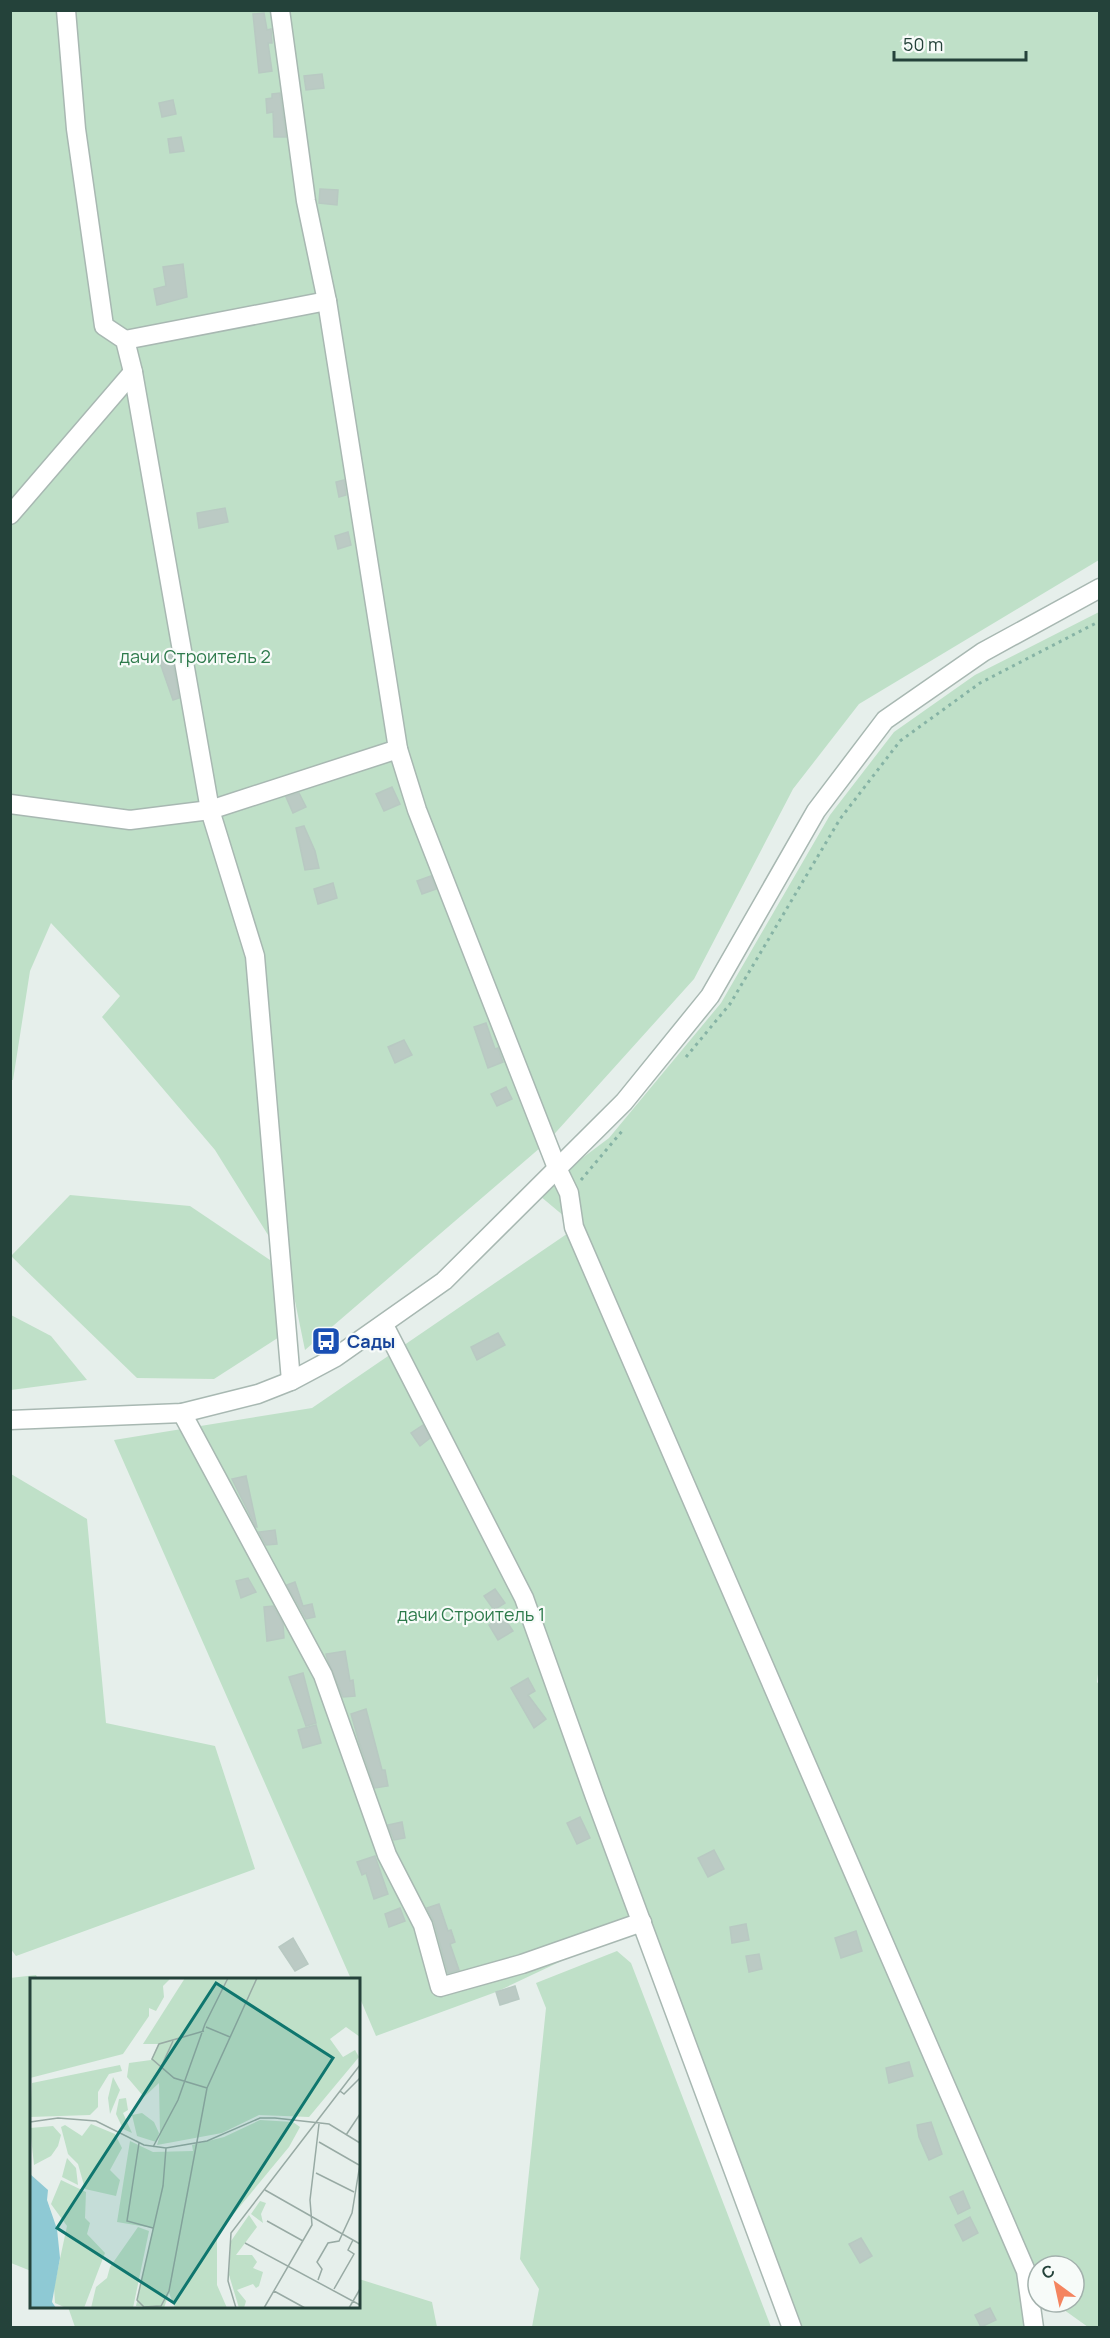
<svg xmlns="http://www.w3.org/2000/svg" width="1110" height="2338" viewBox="0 0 1110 2338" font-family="Manrope,sans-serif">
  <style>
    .green { fill: #bfe0c8 }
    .building { fill: #bbcac4; stroke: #b8c9c2; stroke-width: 1.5 }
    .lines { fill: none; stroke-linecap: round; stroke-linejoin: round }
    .minor-casing { stroke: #a8b8b2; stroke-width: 21 }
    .path { stroke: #86b3a5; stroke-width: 3; stroke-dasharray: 3 4.5; stroke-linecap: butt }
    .minor { stroke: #fff; stroke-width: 18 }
    .labels { text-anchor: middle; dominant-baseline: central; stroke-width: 4.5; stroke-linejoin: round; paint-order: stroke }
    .park-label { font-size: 18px; fill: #2d7a4b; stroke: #f7fbf9 }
    .transit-label { font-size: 18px; font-weight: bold; fill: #164399; stroke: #f7fbf9; text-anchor: start }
    .inset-road { fill: none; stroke: #98aaa4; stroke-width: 1.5 }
    .view { fill: #0f766e; fill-opacity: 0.15; stroke: #0f766e; stroke-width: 3 }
    .inset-edge { fill: none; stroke: #24423a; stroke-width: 3 }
  </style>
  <rect width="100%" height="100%" fill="#e6efeb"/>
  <g class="green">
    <polygon points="10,11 1099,11 1099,560 859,704 793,789 694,979 548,1141 305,1350 288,1267 215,1150 102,1017 120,996 51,923 30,971 13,1080 11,1080"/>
    <polygon points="1099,612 1100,1658 1097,1682 1100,1686 1099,2327 1088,2327 1053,2302 1074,2302 1074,2266 1038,2266 1038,2291 1032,2287 1037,2327 794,2327 642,1923 496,1992 376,2036 359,1996 358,1980 351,1979 114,1440 312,1408 577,1227 540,1196 569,1168 609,1138 721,1003 830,815 894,732 975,675"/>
    <polygon points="70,1195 190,1206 270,1260 287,1332 214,1379 137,1378 11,1256"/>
    <polygon points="11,1315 51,1336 87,1380 11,1390"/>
    <polygon points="11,1474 87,1519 106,1723 215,1746 255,1869 16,1956 10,1948"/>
    <polygon points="617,1951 631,1963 771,2327 532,2327 539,2289 520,2259 546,2008 536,1983"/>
    <polygon points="36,1975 38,1979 32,1980 31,2271 11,2263 10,1978"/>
    <polygon points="359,2279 432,2302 437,2327 75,2327 68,2307 358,2306"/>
  </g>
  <g class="building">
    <polygon points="264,13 267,30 271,29 272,43 268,43 272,71 259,73 253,14"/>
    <polygon points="322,74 324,88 306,90 304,76"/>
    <polygon points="280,93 286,137 274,137 273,112 267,113 266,99 272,98 272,94"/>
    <polygon points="173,100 176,114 162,117 159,103"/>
    <polygon points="181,137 184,151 170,153 168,139"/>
    <polygon points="320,189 338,190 337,205 319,203"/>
    <polygon points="183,264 187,297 157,305 154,289 166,286 163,267"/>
    <polygon points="344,480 346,495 339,497 336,482"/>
    <polygon points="225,508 228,522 199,528 197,513"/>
    <polygon points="348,532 351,545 338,549 335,536"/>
    <polygon points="171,652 179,698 173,700 158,657"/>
    <polygon points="392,787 400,804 384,811 376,794"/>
    <polygon points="299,793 306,807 293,813 286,797"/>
    <polygon points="304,826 315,851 319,868 305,870 296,828"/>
    <polygon points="431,876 436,889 422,894 417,881"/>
    <polygon points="333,883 337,898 318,904 314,889"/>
    <polygon points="486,1023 495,1049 498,1048 503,1062 488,1068 474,1027"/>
    <polygon points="404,1040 412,1055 395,1063 388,1047"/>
    <polygon points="506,1087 512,1099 497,1106 491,1094"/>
    <polygon points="498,1333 505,1345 477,1360 471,1347"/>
    <polygon points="423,1425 430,1438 420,1446 411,1433"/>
    <polygon points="246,1476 257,1527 256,1527 232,1479"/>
    <polygon points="275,1530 277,1544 266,1545 259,1532"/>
    <polygon points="248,1578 256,1592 241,1598 236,1581"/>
    <polygon points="295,1582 303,1606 312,1604 315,1617 306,1619 287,1585"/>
    <polygon points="495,1589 505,1603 494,1610 484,1596"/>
    <polygon points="273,1606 283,1624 284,1638 267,1641 264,1607"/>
    <polygon points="503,1616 513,1631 498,1640 489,1625"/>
    <polygon points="345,1651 350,1681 353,1680 355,1696 343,1697 327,1658 326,1654"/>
    <polygon points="303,1673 316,1723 306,1726 289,1677"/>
    <polygon points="528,1678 535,1691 528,1695 546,1719 534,1728 511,1688"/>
    <polygon points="366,1709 382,1770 385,1770 388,1786 375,1788 359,1742 351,1714"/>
    <polygon points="316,1725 321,1743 303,1748 298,1730"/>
    <polygon points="580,1817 590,1838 577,1844 567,1823"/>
    <polygon points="402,1822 405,1838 394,1840 388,1825"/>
    <polygon points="714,1850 724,1869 708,1877 698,1858"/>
    <polygon points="375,1856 388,1894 374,1899 366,1873 362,1875 357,1862"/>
    <polygon points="439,1904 448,1931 451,1930 455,1942 450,1944 459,1970 448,1973 434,1922 427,1908"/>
    <polygon points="400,1908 405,1921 389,1927 385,1914"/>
    <polygon points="746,1924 749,1940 732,1943 730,1927"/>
    <polygon points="856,1931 862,1951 841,1958 835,1938"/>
    <polygon points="293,1938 308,1964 295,1971 279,1947"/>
    <polygon points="759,1954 762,1969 749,1972 746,1956"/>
    <polygon points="515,1986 519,1999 500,2005 496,1992"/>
    <polygon points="909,2062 913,2076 889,2083 886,2068"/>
    <polygon points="931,2122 942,2154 929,2160 919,2137 917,2125"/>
    <polygon points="963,2191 970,2208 958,2214 950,2197"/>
    <polygon points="970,2217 978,2233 963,2241 955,2225"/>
    <polygon points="861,2238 872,2256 860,2263 849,2244"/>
    <polygon points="990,2308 996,2320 981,2327 975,2315"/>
  </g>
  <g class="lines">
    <g class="minor-casing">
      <g id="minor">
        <polyline points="66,10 76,129 104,326 125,340 133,372 210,810 255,956 291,1381"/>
        <polyline points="280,10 306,201 327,301 398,749 417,810 557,1168 569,1193 574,1227 1026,2271 1034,2328"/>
        <polyline points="125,340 327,301"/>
        <polyline points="10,515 133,372"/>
        <polyline points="10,804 130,820 210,810 398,749"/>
        <polyline points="384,1325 524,1598 595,1797 792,2328"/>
        <polyline points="182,1413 323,1675 387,1855 423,1925 440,1987 522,1964 642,1922"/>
        <polyline points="10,1420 182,1413 258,1394 291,1381 336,1357 444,1281 624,1102 710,996 816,811 885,720 983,652 1100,588"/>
      </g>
    </g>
    <g class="path">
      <polyline points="686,1057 730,1004 840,819 900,741 980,683 1100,621"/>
      <polyline points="581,1180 623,1130"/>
    </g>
    <use href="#minor" class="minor"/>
  </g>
  <defs>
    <g id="bus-square" transform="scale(1.5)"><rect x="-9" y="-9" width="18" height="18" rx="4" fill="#1a4fb4" stroke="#f7fbf9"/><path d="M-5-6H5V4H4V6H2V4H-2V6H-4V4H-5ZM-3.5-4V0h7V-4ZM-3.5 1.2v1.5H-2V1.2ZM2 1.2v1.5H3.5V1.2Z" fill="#fff"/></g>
  </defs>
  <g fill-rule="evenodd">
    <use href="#bus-square" x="326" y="1341"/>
  </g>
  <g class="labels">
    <g class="park-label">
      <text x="195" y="656">дачи Строитель 2</text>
      <text x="471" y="1614">дачи Строитель 1</text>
    </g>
    <g class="transit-label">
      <text x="347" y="1341">Сады</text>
    </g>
  </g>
  <g transform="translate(30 1978)">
    <rect width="330" height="330" fill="#e6efeb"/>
    <path d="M0,0h141l-8,8 1,11 -8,14 -7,-3v8l-26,38 -93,24zM155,0h175v59l-14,-10 -16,12 13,18 12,-7 4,7 -50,60 -50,-2 -37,18 -65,12 3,-10 -1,-52 -15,14 -17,-20 2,-14 22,-3 7,-16h-15zM90,87l2,6 -13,3 -11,18v15l-8,8 -60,2 2,-34zM83,99l7,13 -10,24 -2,-16zM96,120l2,12 -5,3 9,20 -9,-4 -7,-15 3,-15zM112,135l12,9 5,11 -3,9 -19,-6 -5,-21zM230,142l33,2 7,5 -11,20 -72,87v51l10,23h-52l-6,-15 -5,15 -28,-2 17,-78 -36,-6 13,-81 23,11 40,-1 -1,-6 32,-8zM61,146l24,10 7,14 -12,22 10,10 -4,16 -31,-7 -7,-25 -10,-10 -7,-27 4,-2 17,11zM23,148l8,9 -3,11 -7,10 -17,9 -4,-37zM37,180l9,10 2,17 -16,-8zM31,202l25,12 -1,26 5,5 -3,11 18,19 -21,55h-18l-11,-5 -1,-16 13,-61 -16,-22zM230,223l6,2 -5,11 2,9 -12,-9zM219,237l8,12 -21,28h16l5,7 -4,6 10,4 -4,14 -3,2 -3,-4 -16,6 9,11 -2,7h-5l-10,-33 2,-34zM108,249l11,4 -16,77h-42l5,-21 11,-9 3,-11z" fill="#bfe0c8"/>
    <path d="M0,196l18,16 -1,10 10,29 3,29 -8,44 4,6h-26z" fill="#8ec9d4"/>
    <path class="inset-road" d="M176,49l24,10M174,53l-45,13 -7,15 22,19 33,10M131,89l12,-26M310,113l4,3 16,-16M0,144l28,-4 38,3 48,24 22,3 41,-7 53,-23h15l54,6 31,19M316,157l14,-21M289,164l40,23M109,165l-12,78 26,7M123,169l25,-47 27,-76 23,-46M136,170l-3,38 -26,114 7,7 17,-1 8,-15 38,-203 50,-110M286,195l38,19M235,212l95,54M237,243l36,20M215,265l115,62M288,302l4,-11 -5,-7 11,-19 11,-2 13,-28 8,-49M304,311l20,-35 -6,-4 5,-10M244,313l31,17M206,330l-8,-27 3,-48 129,-168M234,330l48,-83 -2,-25 9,-76M319,330l11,-19"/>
    <path class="view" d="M186,5l117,75 -159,245 -117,-75z"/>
    <rect width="330" height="330" class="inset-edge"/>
  </g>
  <rect width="1110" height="2338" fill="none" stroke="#24423a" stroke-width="24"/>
  <g transform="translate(1056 2284) rotate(327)"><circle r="28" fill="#f7fbf9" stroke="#a3b1ad" stroke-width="1.5"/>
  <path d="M0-4.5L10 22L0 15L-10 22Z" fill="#f4845f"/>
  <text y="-9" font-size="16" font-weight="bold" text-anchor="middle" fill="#24423a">С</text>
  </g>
  <path d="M894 51v9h132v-9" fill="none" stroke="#24423a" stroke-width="3"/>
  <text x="903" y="51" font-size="18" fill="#24423a" stroke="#f7fbf9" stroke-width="4.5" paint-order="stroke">50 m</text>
</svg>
